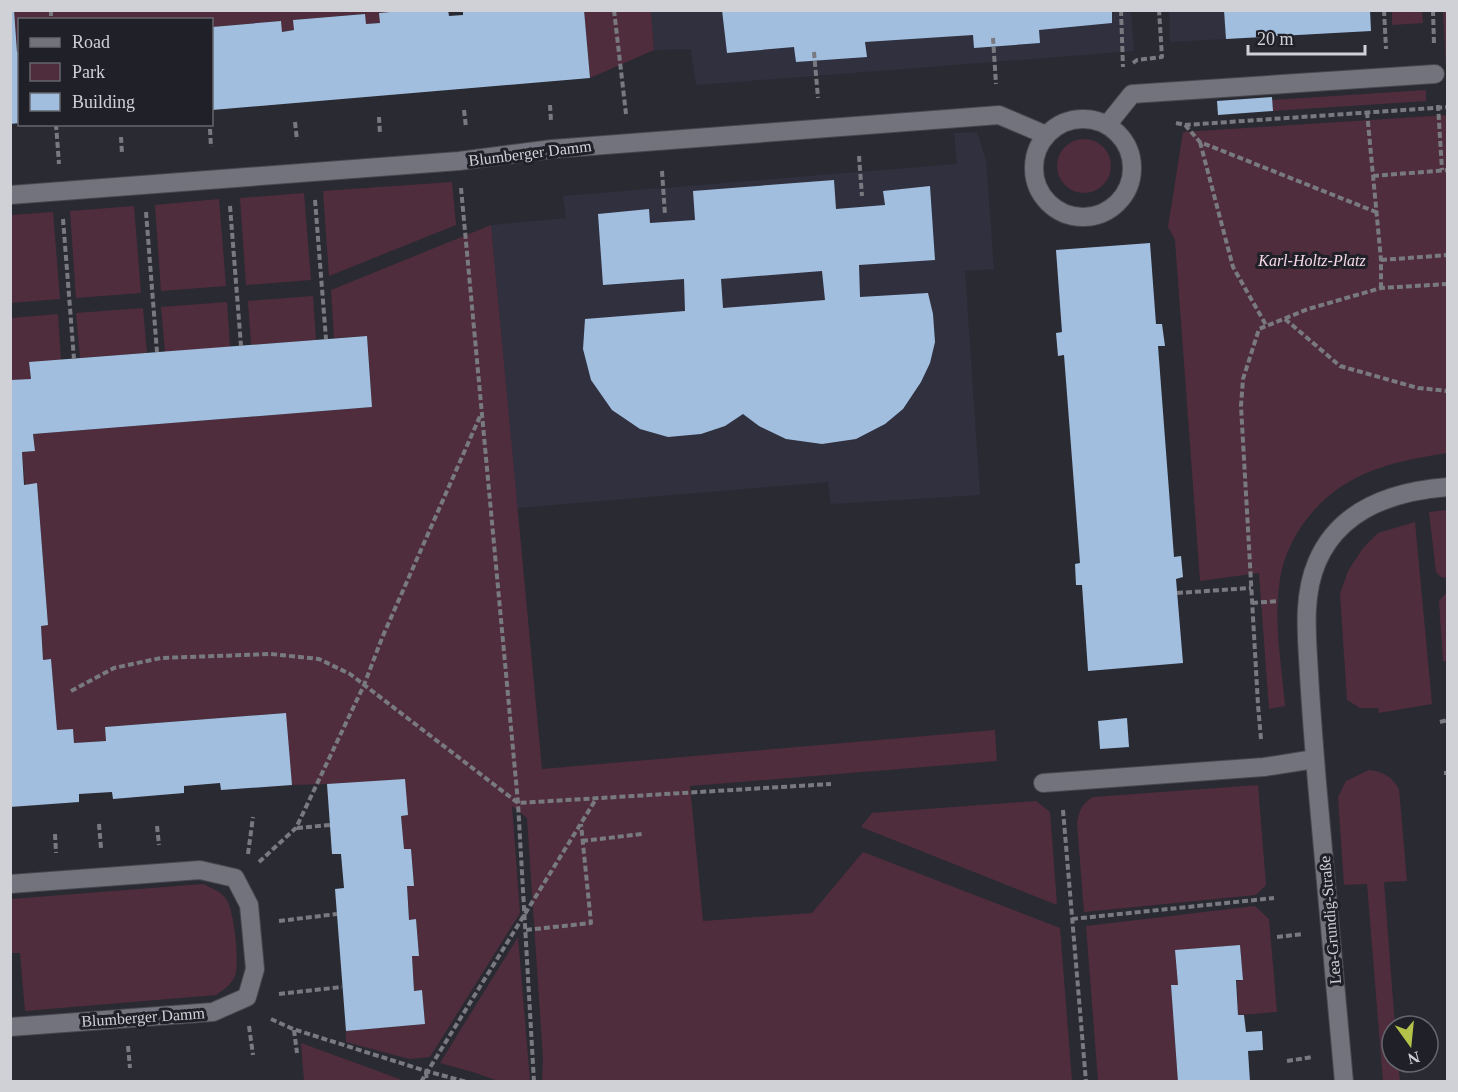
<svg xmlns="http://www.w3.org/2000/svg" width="1458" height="1092" viewBox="0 0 1458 1092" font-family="Georgia,serif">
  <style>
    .built { fill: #30303f }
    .green { fill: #4f2d3c }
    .building { fill: #a1bedf; fill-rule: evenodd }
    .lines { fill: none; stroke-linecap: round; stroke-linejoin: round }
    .minor-casing { stroke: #47474f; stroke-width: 20 }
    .path { stroke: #797a80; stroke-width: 4; stroke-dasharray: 6 3; stroke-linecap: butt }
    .minor { stroke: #73737d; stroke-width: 18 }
    .labels { text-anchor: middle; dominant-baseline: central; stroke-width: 6; stroke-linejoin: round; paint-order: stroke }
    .street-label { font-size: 16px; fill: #d0d1d6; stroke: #202028 }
    .park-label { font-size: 16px; font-style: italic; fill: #f6d9e4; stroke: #202028 }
  </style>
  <rect width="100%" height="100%" fill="#2a2a32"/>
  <g class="built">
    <polygon points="651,11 1131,11 1134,51 696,85 691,49 654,50"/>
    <polygon points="1169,11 1370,11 1371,31 1170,42"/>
    <polygon points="977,132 986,160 994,269 965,271 980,495 831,504 828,482 517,508 491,225 566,218 563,196 957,164 954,133"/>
  </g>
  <g class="green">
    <polygon points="14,11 412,11 380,23 366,24 364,14 294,20 294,30 282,32 280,21 212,27 212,20 20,20 19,52 17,52"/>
    <polygon points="584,11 651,11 654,50 590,78"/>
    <polygon points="1392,11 1422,11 1423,23 1392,25"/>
    <polygon points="1443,11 1447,11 1447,86"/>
    <polygon points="1426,90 1426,101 1273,111 1272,100"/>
    <path d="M1447,115v338c-59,9 -110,21 -146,74 -12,18 -20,38 -22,60 -5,39 3,80 6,119l-16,3 -10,-136 -59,8 -25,-341 -7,-13 15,-95z"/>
    <circle cx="1084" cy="166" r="27"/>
    <polygon points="452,182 456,225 329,276 323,191"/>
    <polygon points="304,193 311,280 246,285 240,198"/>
    <polygon points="219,199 226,286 161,291 155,205"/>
    <polygon points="134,206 141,293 76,298 70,211"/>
    <polygon points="53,212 60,299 11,303 11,215"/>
    <polygon points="491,225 542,769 995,730 997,761 690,786 703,921 812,913 863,852 1060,928 1072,1081 542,1081 543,1059 527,818 512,806 520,913 430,1057 409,1059 346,1042 346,1031 425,1024 422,990 414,991 412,956 419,955 416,920 409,920 407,886 414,885 411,849 404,849 401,816 408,815 327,784 292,785 285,713 105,727 106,741 74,743 73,729 57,730 51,659 43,660 41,626 48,624 37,484 25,485 22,452 35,451 33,434 372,407 367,336 334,338 331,290"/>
    <polygon points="313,296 316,340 251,345 248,301"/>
    <polygon points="227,302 230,347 165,352 161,307"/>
    <polygon points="143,308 147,353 80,358 76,313"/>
    <polygon points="58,314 61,360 29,363 31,379 11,380 11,318"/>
    <polygon points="1447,510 1448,578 1447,578 1441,577 1436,572 1429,512"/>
    <polygon points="1415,522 1432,704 1379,713 1378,708 1360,708 1347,700 1340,594 1348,571 1363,548 1378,533"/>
    <polygon points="1447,592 1447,661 1443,661 1439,601"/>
    <path d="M1369,770c15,2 22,6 30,19l8,92 -23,1 11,144h-3v36h6l2,19h-17l-16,-197 -23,1 -6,-88 8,-16z"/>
    <path d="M1258,785l8,100 -10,10 -172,17 -7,-89c2,-13 5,-19 16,-26z"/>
    <polygon points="1036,801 1050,812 1057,905 861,827 872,813"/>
    <path d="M203,884c8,4 18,7 23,15 8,10 14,65 9,77 -4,9 -12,14 -19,19l-191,16 -5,-58h-9v-54z"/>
    <polygon points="1255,906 1269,919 1277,1012 1238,1015 1237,981 1243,980 1240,945 1175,950 1178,985 1171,985 1178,1081 1098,1081 1086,926"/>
    <polygon points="518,937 530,1081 498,1081 476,1073 440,1063"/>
    <polygon points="301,1043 405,1081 304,1081"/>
  </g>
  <g class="building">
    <polygon points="10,10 14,10 17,52 20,52 20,123 10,124"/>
    <polygon points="412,10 448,10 449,16 463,15 463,10 584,10 590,78 212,110 212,27 281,21 282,32 294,30 293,20 365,14 366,24 380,23 379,13"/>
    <polygon points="722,10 1112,10 1112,23 1039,30 1040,43 974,48 973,35 865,42 867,57 796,62 794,47 727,53"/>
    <polygon points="1224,10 1370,10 1371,31 1226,39"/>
    <polygon points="1272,97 1273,111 1218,115 1217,101"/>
    <path d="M834,180l2,29 49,-4 -2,-14 47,-5 5,74 -76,5 1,32 68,-4 5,21 2,28 -5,21 -9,19 -18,27 -18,15 -29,15 -34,5 -36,-5 -27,-13 -16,-12 -18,12 -24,8 -33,3 -28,-8 -28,-19 -21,-30 -8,-31 2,-30 100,-8 -1,-32 -81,6 -5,-71 51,-5 1,14 45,-3 -2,-29zM822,271l3,29 -102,8 -2,-29z"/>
    <polygon points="1150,243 1156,324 1162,324 1165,346 1158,346 1174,557 1181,556 1183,577 1176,579 1183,663 1088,671 1082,585 1076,585 1075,564 1080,563 1064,355 1058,356 1056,333 1062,332 1056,250"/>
    <polygon points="367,336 372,407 33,434 35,451 22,452 24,485 37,483 48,625 41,626 43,660 51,659 57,730 73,729 74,743 106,741 105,727 286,713 292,785 221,790 220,783 184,786 184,793 113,799 112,792 79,794 79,802 10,807 10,380 31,379 29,362"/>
    <polygon points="1127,718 1129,747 1100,749 1098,721"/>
    <polygon points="405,779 408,815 401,816 404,849 411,849 414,886 407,886 409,920 416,919 419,956 412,956 414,991 422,990 425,1024 346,1031 335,889 344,888 341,854 332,854 327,784"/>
    <polygon points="1240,945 1243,980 1236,980 1238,1015 1244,1015 1246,1032 1262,1031 1263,1050 1248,1051 1250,1082 1178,1082 1171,985 1178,985 1175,950"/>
  </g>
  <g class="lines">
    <g class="minor-casing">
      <g id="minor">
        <circle cx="1083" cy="168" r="49"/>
        <polyline points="1107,125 1132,94 1435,74"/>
        <polyline points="10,195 459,161 552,149 999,115 1046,135"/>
        <polyline points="1043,783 1264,767 1315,759"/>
        <polyline points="10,884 200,870 235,878 249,905 255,969 247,997 213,1012 10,1027"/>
        <path d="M1344,1082c-9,-100 -18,-200 -27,-299 -3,-37 -6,-73 -8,-109 -2,-37 -7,-77 8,-112 23,-54 77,-71 131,-75"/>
      </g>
    </g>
    <g class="path">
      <polyline points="51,10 51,20"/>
      <polyline points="614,10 626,114"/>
      <polyline points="1121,10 1123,67"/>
      <polyline points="1384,10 1386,49"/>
      <polyline points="1433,10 1434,44"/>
      <polyline points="993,38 996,84"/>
      <polyline points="814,52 818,98"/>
      <polyline points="1133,63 1137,60 1162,57 1159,10"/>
      <polyline points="550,105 551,121"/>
      <polyline points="1438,105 1442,170"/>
      <polyline points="464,110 466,127"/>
      <polyline points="1367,112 1381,260 1381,288"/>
      <polyline points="379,117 380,134"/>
      <polyline points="295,122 297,140"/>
      <polyline points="1176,123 1185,125 1448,107"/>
      <polyline points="56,124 59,164"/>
      <polyline points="1185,125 1200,142 1376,212"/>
      <polyline points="210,129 211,147"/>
      <polyline points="121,137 122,154"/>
      <polyline points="1200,142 1233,267 1266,325"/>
      <polyline points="859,156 862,196"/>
      <polyline points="662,171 665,215"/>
      <polyline points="1373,176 1448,170"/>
      <polyline points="461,188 518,803 534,1082"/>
      <polyline points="315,200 326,339"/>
      <polyline points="230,206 241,346"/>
      <polyline points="146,212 157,352"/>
      <polyline points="63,219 74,359"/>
      <polyline points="1381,260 1448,255"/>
      <polyline points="1285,319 1340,366 1418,388 1448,391"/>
      <polyline points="1177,593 1251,588"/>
      <polyline points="1252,603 1279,601"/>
      <polyline points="71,691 114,668 161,658 271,654 319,659 350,674 518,803 831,784"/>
      <polyline points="1440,722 1448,720"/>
      <polyline points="1261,739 1258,705 1241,406 1243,379 1259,329 1308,309 1381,288 1448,284"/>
      <polyline points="1444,773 1448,773"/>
      <polyline points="1063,810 1086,1082"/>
      <polyline points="99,824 101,848"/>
      <polyline points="157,826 159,845"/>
      <polyline points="297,828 330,825"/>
      <polyline points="55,834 56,853"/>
      <polyline points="582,841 642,834"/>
      <polyline points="248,854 253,817"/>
      <polyline points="259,862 296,828 364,685 382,638 481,414"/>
      <polyline points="1072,919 1274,898"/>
      <polyline points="279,921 337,914"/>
      <polyline points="526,930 591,923 581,824"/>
      <polyline points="1277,937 1303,934"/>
      <polyline points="279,994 342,987"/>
      <polyline points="271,1019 293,1029 426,1071 467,1082"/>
      <polyline points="249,1026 253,1055"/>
      <polyline points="294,1030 297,1053"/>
      <polyline points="128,1046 130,1068"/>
      <polyline points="1287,1061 1313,1057"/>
      <polyline points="426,1072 427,1082"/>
      <polyline points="421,1082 596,799"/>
    </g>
    <use href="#minor" class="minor"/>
  </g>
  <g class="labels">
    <g class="street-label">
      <text transform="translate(530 153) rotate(-7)">Blumberger Damm</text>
      <text transform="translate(1330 920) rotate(-95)">Lea-Grundig-Straße</text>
      <text transform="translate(143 1017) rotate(-4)">Blumberger Damm</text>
    </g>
    <g class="park-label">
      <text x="1312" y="260">Karl-Holtz-Platz</text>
    </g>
  </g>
  <rect width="1458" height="1092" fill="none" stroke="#d0d1d6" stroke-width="24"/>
  <rect x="18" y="18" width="195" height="108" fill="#202028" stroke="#66676e" stroke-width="1.5"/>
  <rect x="30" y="38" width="30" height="9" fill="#73737d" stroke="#66676e" stroke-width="1.5"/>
  <text x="72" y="48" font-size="18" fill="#d0d1d6">Road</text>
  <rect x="30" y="63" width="30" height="18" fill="#4f2d3c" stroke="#66676e" stroke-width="1.5"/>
  <text x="72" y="78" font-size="18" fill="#d0d1d6">Park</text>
  <rect x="30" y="93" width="30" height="18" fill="#a1bedf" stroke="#66676e" stroke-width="1.5"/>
  <text x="72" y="108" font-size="18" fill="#d0d1d6">Building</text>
  <g transform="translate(1410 1044) rotate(165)"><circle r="28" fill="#202028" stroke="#66676e" stroke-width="1.5"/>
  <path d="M0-4.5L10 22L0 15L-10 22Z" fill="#b4c24a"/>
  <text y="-9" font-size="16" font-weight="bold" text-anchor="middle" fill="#d0d1d6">N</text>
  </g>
  <path d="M1248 45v9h117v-9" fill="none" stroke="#d0d1d6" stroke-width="3"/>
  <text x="1257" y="45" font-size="18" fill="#d0d1d6" stroke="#202028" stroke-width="4.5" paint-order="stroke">20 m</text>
</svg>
